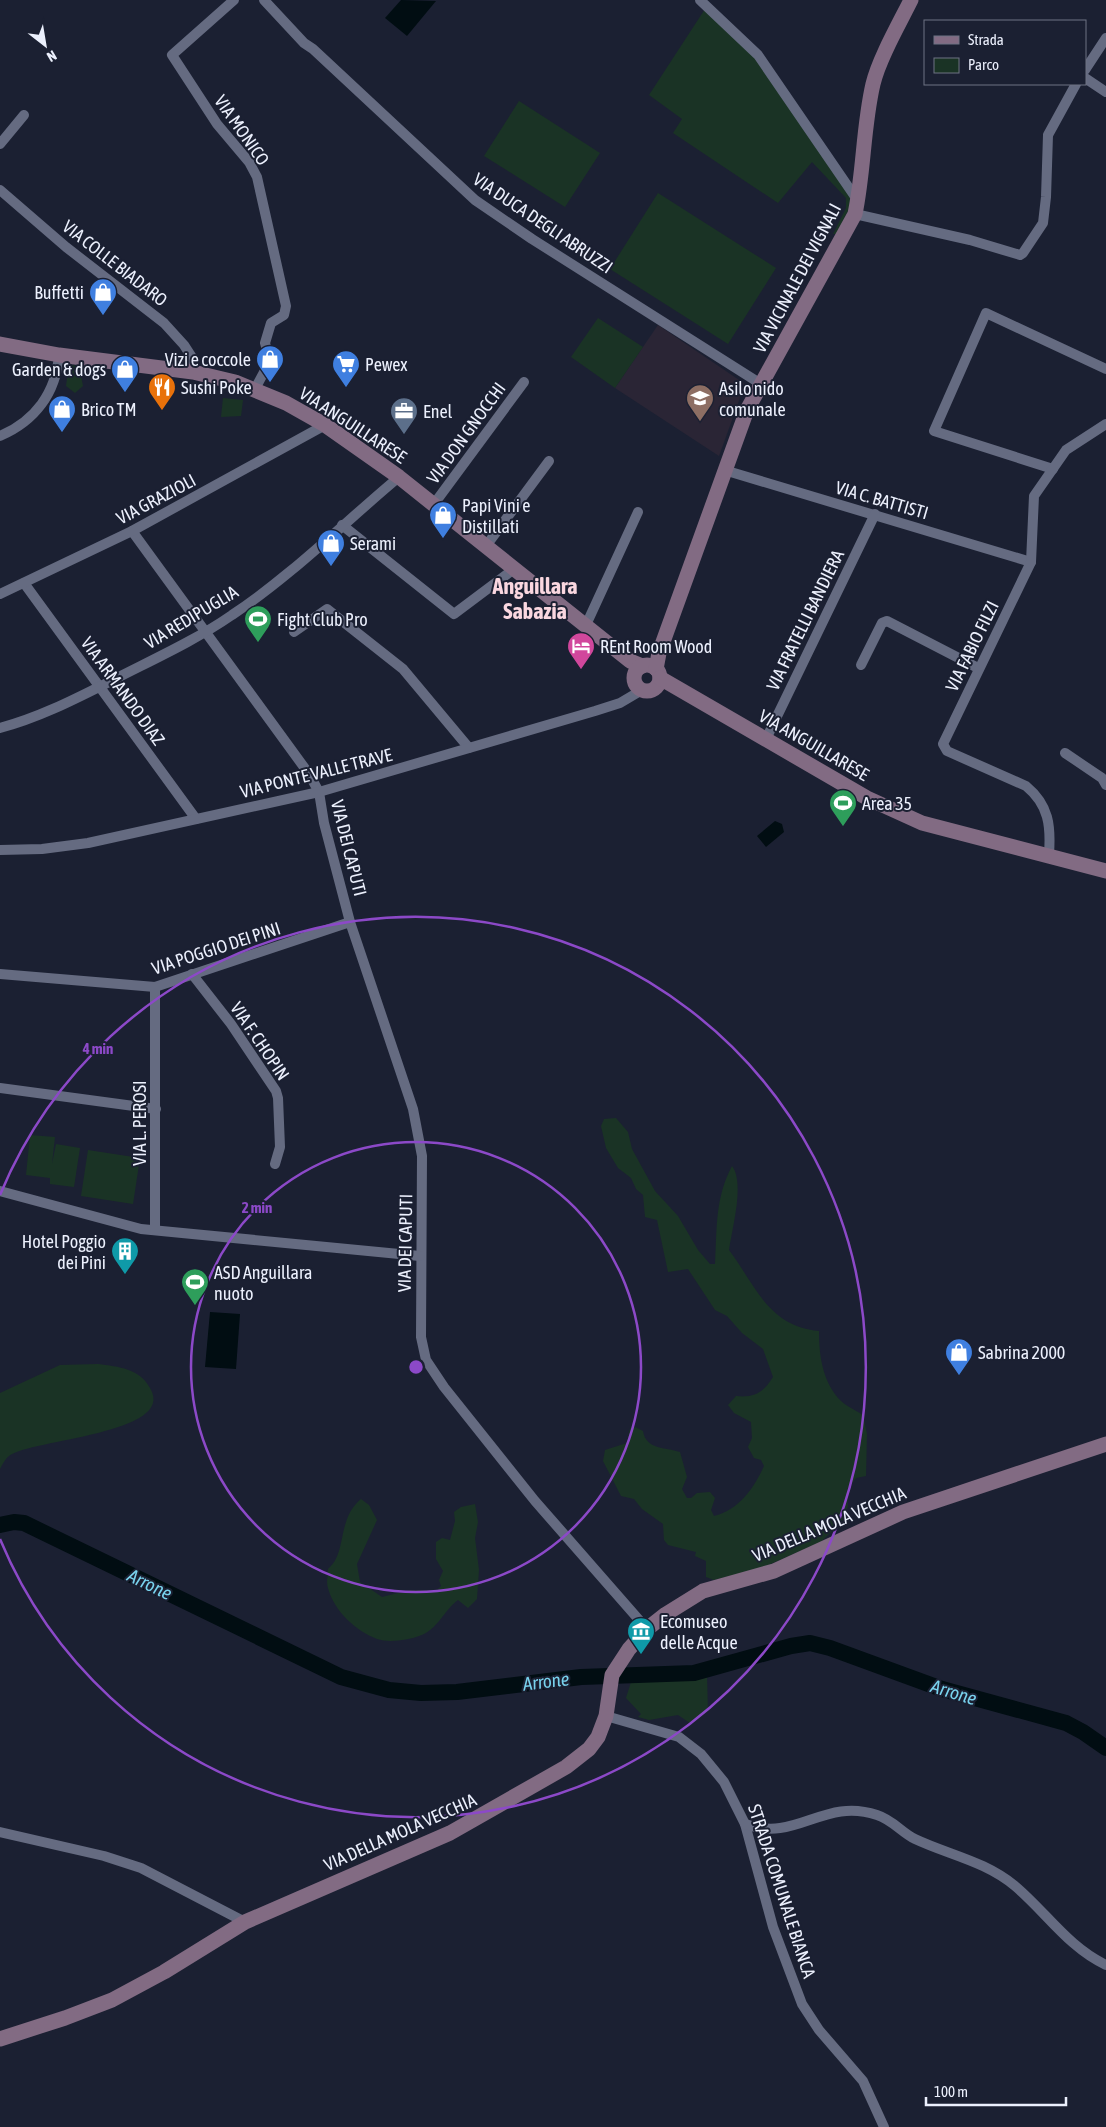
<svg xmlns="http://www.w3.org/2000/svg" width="1106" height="2127" viewBox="0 0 1106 2127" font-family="'Asap Condensed',sans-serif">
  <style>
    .education { fill: #2a2535 }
    .green { fill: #1a3325 }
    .water { fill: #010d12 }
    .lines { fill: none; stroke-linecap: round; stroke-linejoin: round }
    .river { stroke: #010d12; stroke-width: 16 }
    .street { stroke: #656b81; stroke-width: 10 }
    .secondary { stroke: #826b83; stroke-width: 15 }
    .ring { fill: none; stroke: #8c49c8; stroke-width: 2.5 }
    .labels { text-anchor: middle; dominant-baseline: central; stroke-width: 4; stroke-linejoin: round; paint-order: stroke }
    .street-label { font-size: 18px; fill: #ecf0fd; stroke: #1b2032 }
    .poi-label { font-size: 18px; fill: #ecf0fd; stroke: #1b2032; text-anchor: start }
    .water-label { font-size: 19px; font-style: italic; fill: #79d3ee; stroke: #1b2032 }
    .district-label { font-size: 22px; font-weight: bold; fill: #fad7e0; stroke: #1b2032 }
    .centre { fill: #8c49c8; stroke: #1b2032; stroke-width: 2.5 }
    .ring-label { font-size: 15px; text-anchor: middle; font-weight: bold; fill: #8c49c8; stroke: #1b2032; stroke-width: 4; stroke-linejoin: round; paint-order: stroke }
  </style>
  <rect width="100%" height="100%" fill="#1b2032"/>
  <polygon class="education" points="658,325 745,384 719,456 615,388"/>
  <g class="green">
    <polygon points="705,9 759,62 851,193 849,209 836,234 833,234 846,208 846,198 812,162 778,203 673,133 682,119 649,95"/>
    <polygon points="519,101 600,153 565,207 484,156"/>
    <polygon points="658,193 776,268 728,344 610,269"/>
    <polygon points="598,318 643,347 615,388 571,357"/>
    <polygon points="69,365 79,366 83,386 75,393 66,386"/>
    <polygon points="223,398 243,400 241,416 221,417"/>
    <path d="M616,1118l12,14 4,17 23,42 23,25 20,34 12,14h5c2,-36 0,-66 17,-98 13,17 0,62 -3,84 27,36 39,76 90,81 0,23 3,48 19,67 6,7 17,12 25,17l4,19 -1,42 -10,2 -9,12 1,16 -5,14 -22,22 -62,27 -45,11 -8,-3v-16l-11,-5 1,-4 -28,-7 -4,-5 -1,-16 -21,-15 -8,-10 -13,-3 -18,-35 2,-11 22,-7 3,-15 5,-1 8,4c3,19 22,16 37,21l7,25 -5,12 5,9h4l6,-5 13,-1 5,6 -4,12 3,6c25,-6 40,-28 50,-50l-3,-6 -7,-2 -6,-11 4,-9 -1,-16 -17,-9 -6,-8 8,-9c18,2 27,-3 37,-19l-10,-28 -21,-16 -15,-17 -12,-6 -27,-41 -20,3 -11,-52 -12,-3 -2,-22 -7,-6 -5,-11 -13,-10 -12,-20 -5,-22 3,-7z"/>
    <polygon points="30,1135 55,1137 52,1164 56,1144 80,1148 74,1187 50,1184 50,1178 26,1175"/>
    <polygon points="88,1150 140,1158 133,1204 81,1196"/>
    <path d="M98,1364c21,3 41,4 52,24 28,46 -119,51 -141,68 -4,3 -7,9 -9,13v-76l60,-28z"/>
    <path d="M361,1499l8,6 8,15 -20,44 3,18 22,15 28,-7h27l4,-4 -2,-6 4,-9 -7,-12v-17l6,-4 8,2 5,-19 -1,-9 7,-5 14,-3 3,18 -3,16 4,32 -2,29 -9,9 -10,-8c-14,10 -20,30 -39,36 -11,4 -30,7 -42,3 -21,-8 -43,-28 -49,-51 -2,-6 0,-13 0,-19 20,-17 8,-49 33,-70z"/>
    <polygon points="707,1674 708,1711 690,1723 678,1715 649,1720 638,1717 641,1714 626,1698 631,1682"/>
  </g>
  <g class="water">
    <polygon points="401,0 436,1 407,36 385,18"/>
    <polygon points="775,821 782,824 784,832 766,847 757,836"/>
    <polygon points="210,1312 240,1314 236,1369 205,1367"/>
  </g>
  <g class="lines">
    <polyline class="river" points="0,1525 14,1522 24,1523 341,1677 389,1690 421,1693 457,1692 581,1677 694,1673 791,1646 810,1643 830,1648 942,1689 1066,1723 1083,1732 1106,1748"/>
    <g class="street">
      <polyline points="234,0 172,55 217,124 249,162 257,177 286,306 284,315 271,323 265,343 270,361 255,389"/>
      <polyline points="264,0 304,43 313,49 475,200 532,239 761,384"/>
      <polyline points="700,0 758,55 858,201"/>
      <polyline points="1085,70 1106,38"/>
      <polyline points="1085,78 1106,92"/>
      <polyline points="0,144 24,115"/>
      <polyline points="0,190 66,247 164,323 184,345 193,359 193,372"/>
      <polyline points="855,214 970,240 1020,255 1023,253 1043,223 1046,197 1048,135 1076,84"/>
      <path d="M0,436c35,-15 56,-43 59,-81"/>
      <polyline points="1053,469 934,431 986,313 1106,369"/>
      <polyline points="724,470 1031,562"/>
      <polyline points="434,504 524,382"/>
      <polyline points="342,525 454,614 514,569"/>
      <polyline points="132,531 309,774 319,792 324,823 350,922 413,1109 422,1156 421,1337 426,1360 444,1387 535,1501 647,1629"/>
      <polyline points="486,546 549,461"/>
      <polyline points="24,583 196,819"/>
      <polyline points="0,594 132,531 325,425"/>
      <polyline points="586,625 638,512"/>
      <polyline points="294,632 327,609 403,669 469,748"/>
      <polyline points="861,665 882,623 887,621 978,668"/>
      <path d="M0,728c41,-11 77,-30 115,-49 39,-20 81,-39 117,-64 59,-39 113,-93 167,-138"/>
      <polyline points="766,739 875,514"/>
      <polyline points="1065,753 1102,778 1106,785"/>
      <polyline points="0,850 42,849 88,843 319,792 595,711 620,703 642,690"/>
      <path d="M1049,854c2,-28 0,-49 -23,-68l-79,-35 -4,-7 88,-182 3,-66 32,-46 40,-26"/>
      <polyline points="0,974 155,987 350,922"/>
      <polyline points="192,974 231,1024 276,1091 278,1098 280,1147 275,1164"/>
      <polyline points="0,1088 156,1109"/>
      <polyline points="0,1191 141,1229 420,1256"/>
      <polyline points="155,1230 155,987"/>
      <polyline points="606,1716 679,1737 701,1754 724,1782 745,1824 773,1927 802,2004 819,2030 863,2081 884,2127"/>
      <path d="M745,1824c52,19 78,-27 132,-9 16,5 25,18 38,24 34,16 70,22 100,47 31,26 53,61 91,79"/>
      <polyline points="0,1832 104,1856 141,1868 245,1922"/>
    </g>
    <g class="secondary">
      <polyline points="0,344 59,355 193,372 235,382 286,403 325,425 399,477 630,661 642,666"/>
      <circle cx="647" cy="678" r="13"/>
      <path d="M656,669l3,-16 88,-243 108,-196c9,-43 8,-87 18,-130 6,-25 26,-60 38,-84"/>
      <polyline points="660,678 867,798 922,823 1106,871"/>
      <polyline points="0,2039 65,2018 112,2000 164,1972 245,1922 450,1833 566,1767 589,1749 598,1737 606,1716 612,1675 629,1649 647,1629 666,1614 703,1591 774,1571 903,1512 1106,1444"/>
    </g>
  </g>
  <g class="ring">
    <circle cx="416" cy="1367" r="225"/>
    <path d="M0 1195A450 450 0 1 1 0 1539"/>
  </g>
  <defs>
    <g id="shop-pin" transform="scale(1.4375)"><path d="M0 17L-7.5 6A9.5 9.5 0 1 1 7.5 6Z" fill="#3f7fe0" stroke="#1b2032"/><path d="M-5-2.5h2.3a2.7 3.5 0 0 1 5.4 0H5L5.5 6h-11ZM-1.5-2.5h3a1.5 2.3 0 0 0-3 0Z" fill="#fff"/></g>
    <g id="supermarket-pin" transform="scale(1.4375)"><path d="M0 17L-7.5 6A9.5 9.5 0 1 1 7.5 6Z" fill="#3f7fe0" stroke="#1b2032"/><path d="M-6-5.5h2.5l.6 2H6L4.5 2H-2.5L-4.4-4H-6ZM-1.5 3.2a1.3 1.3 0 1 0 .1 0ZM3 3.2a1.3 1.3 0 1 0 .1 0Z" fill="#fff"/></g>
    <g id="restaurant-pin" transform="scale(1.4375)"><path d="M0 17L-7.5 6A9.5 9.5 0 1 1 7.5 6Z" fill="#e8710a" stroke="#1b2032"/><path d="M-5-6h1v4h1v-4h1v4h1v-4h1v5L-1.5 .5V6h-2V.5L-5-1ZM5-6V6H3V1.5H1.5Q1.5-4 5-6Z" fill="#fff"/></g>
    <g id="school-pin" transform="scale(1.4375)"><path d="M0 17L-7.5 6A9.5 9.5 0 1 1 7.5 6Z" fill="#8d6e63" stroke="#1b2032"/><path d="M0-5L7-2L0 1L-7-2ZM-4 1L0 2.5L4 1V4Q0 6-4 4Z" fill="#fff"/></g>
    <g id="office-pin" transform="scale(1.4375)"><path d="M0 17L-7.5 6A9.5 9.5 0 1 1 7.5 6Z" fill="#5c6f8a" stroke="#1b2032"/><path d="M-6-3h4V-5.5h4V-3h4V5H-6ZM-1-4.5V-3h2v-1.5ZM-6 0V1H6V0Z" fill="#fff"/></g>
    <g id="stadium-pin" transform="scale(1.4375)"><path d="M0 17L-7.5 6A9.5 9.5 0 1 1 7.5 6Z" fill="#2e9e5b" stroke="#1b2032"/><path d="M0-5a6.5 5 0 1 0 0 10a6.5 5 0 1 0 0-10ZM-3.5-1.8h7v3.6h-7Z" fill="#fff"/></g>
    <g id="hotel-pin" transform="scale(1.4375)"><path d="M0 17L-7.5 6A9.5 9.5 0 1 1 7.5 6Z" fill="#d1479c" stroke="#1b2032"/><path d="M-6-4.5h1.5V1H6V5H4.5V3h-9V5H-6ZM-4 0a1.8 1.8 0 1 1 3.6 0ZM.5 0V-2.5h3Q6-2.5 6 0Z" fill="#fff"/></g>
    <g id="building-pin" transform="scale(1.4375)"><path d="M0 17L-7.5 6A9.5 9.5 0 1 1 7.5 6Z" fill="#0f9aa8" stroke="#1b2032"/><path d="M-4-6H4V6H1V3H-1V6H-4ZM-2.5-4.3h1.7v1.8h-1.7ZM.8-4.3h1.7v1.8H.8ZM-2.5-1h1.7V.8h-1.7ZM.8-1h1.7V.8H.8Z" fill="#fff"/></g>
    <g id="museum-pin" transform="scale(1.4375)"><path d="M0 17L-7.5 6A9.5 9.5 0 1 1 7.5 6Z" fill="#0f9aa8" stroke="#1b2032"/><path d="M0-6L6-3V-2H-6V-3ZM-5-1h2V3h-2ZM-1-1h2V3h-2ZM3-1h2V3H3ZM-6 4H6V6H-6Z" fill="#fff"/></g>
  </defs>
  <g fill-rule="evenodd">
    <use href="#shop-pin" x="103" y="292"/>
    <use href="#shop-pin" x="270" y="359"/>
    <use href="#supermarket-pin" x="346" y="364"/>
    <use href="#shop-pin" x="125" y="369"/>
    <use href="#restaurant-pin" x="162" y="387"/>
    <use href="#school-pin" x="700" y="398"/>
    <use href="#shop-pin" x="62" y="409"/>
    <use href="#office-pin" x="404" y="411"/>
    <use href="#shop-pin" x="443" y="515"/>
    <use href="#shop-pin" x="331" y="543"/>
    <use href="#stadium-pin" x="258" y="619"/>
    <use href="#hotel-pin" x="581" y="646"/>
    <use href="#stadium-pin" x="843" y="803"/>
    <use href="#building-pin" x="125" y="1251"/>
    <use href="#stadium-pin" x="195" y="1282"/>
    <use href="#shop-pin" x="959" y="1352"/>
    <use href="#museum-pin" x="641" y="1631"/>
  </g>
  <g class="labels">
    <g class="street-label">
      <text transform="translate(242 130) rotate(55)">VIA MONICO</text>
      <text transform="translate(543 223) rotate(34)">VIA DUCA DEGLI ABRUZZI</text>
      <text transform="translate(115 263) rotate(38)">VIA COLLE BIADARO</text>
      <text transform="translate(797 278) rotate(-62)">VIA VICINALE DEI VIGNALI</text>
      <text transform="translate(353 425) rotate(33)">VIA ANGUILLARESE</text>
      <text transform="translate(466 433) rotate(-54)">VIA DON GNOCCHI</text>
      <text transform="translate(156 499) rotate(-28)">VIA GRAZIOLI</text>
      <text transform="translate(882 500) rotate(16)">VIA C. BATTISTI</text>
      <text transform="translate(191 617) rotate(-31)">VIA REDIPUGLIA</text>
      <text transform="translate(805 620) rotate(-64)">VIA FRATELLI BANDIERA</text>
      <text transform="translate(972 646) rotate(-64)">VIA FABIO FILZI</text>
      <text transform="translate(123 691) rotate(54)">VIA ARMANDO DIAZ</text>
      <text transform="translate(814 745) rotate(30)">VIA ANGUILLARESE</text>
      <text transform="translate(316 773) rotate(-14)">VIA PONTE VALLE TRAVE</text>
      <text transform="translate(349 848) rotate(76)">VIA DEI CAPUTI</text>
      <text transform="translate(216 948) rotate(-18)">VIA POGGIO DEI PINI</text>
      <text transform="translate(260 1041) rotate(56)">VIA F. CHOPIN</text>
      <text transform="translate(139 1123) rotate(-90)">VIA L. PEROSI</text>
      <text transform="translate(405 1243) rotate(-89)">VIA DEI CAPUTI</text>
      <text transform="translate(829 1524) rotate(-23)">VIA DELLA MOLA VECCHIA</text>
      <text transform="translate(400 1832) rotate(-24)">VIA DELLA MOLA VECCHIA</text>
      <text transform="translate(782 1891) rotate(72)">STRADA COMUNALE BIANCA</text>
    </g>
    <g class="poi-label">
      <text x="84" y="292" text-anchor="end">Buffetti</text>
      <text x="251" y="359" text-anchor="end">Vizi e coccole</text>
      <text x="365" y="364">Pewex</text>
      <text x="106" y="369" text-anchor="end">Garden &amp; dogs</text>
      <text x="181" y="387">Sushi Poke</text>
      <text x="719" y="388">Asilo nido<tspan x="719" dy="21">comunale</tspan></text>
      <text x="81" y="409">Brico TM</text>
      <text x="423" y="411">Enel</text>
      <text x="462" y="505">Papi Vini e<tspan x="462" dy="21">Distillati</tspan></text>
      <text x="350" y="543">Serami</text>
      <text x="277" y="619">Fight Club Pro</text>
      <text x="600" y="646">REnt Room Wood</text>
      <text x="862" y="803">Area 35</text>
      <text x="106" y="1241" text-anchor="end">Hotel Poggio<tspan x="106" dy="21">dei Pini</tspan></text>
      <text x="214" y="1272">ASD Anguillara<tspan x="214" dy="21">nuoto</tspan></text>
      <text x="978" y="1352">Sabrina 2000</text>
      <text x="660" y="1621">Ecomuseo<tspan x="660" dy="21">delle Acque</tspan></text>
    </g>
    <g class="water-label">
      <text transform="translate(150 1584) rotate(26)">Arrone</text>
      <text transform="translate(546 1681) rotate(-7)">Arrone</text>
      <text transform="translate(954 1692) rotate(17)">Arrone</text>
    </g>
    <g class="district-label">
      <text x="535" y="586">Anguillara<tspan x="535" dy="25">Sabazia</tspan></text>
    </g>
  </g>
  <circle cx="416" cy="1367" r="8" class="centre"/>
  <g class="ring-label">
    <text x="98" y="1054">4 min</text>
    <text x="257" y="1213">2 min</text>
  </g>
  <rect x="924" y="20" width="162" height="65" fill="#1b2032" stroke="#6f7383"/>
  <rect x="934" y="36" width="25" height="8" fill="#826b83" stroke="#6f7383"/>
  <text x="968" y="45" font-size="15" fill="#ecf0fd">Strada</text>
  <rect x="934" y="58" width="25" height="15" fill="#1a3325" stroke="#6f7383"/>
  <text x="968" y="70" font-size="15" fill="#ecf0fd">Parco</text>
  <g transform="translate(45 45) rotate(149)" stroke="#1b2032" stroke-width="4" paint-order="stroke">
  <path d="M0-4L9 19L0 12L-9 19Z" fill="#ecf0fd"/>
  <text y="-8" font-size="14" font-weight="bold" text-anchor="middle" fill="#ecf0fd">N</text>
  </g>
  <path d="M926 2097v8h140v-8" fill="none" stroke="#ecf0fd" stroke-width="2.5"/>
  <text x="934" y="2097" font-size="15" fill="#ecf0fd" stroke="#1b2032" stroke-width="4" paint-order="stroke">100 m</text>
</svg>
